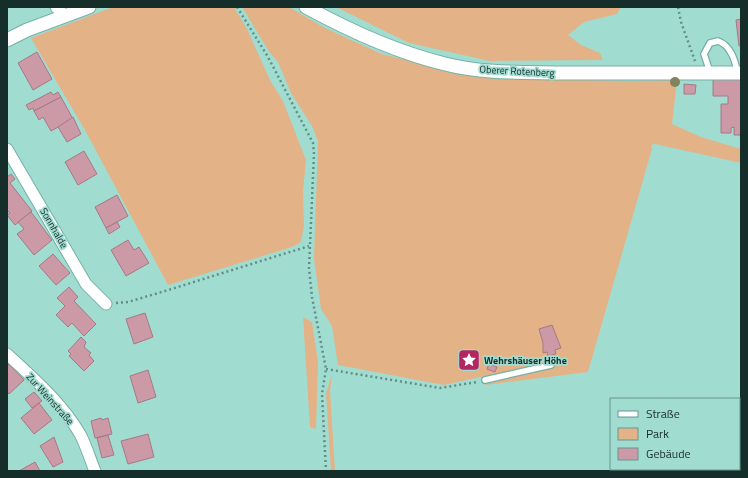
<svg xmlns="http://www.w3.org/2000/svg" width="748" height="478" viewBox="0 0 748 478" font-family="'Titillium Web',sans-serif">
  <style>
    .green { fill: #e4b287 }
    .building { fill: #cc99a6; stroke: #a87884 }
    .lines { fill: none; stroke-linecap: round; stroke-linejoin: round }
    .service-casing { stroke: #75b0a5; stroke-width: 8 }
    .minor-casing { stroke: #75b0a5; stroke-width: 13 }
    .tertiary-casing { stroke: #75b0a5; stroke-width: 15 }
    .path { stroke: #638e86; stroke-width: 2.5; stroke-dasharray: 2 3; stroke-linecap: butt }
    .service { stroke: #fff; stroke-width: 5.5 }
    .minor { stroke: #fff; stroke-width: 11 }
    .tertiary { stroke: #fff; stroke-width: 13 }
    .tree { fill: #838360 }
    .labels { text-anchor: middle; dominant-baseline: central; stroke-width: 3.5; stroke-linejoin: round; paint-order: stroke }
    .street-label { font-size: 10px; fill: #162e2a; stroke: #a1dcd1 }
    .poi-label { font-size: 10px; font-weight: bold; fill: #162e2a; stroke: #a1dcd1; text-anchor: start }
  </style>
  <rect width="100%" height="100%" fill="#a1dcd1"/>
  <g class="green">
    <polygon points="113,7 234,7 247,29 270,80 283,101 306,160 303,191 304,225 301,242 292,247 168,285 86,132 31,38"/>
    <polygon points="242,7 289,7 325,28 382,54 455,72 495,78 630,81 677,80 672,124 701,137 741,149 741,163 655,144 651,145 652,149 588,372 485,385 485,376 444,385 338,365 332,326 321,309 314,259 318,141 312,126 291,93 278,62 270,53"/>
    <polygon points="336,7 621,7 617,14 584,22 568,35 581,45 600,53 603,60 490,61 409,43"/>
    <polygon points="303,317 312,322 318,362 316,429 310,427"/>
    <polygon points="332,374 330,391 335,471 331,471 326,393"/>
  </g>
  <g class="building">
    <polygon points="741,19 741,45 739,46 736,20"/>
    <polygon points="37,52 52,79 33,90 18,63"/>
    <polygon points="713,79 741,79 741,140 740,135 734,135 734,127 731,128 731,133 721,133 721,104 728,104 728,96 713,96"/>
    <polygon points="684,84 696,85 695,94 684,94"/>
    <polygon points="51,92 53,95 58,92 61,97 34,111 33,108 29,110 26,105"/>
    <polygon points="61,97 73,119 51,131 43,117 39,120 34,111"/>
    <polygon points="73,117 81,134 67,142 58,127"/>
    <polygon points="84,151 97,174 78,185 65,162"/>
    <polygon points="11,174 15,179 10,183 32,211 15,225 7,215 10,213 7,210 7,177"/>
    <polygon points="117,195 128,216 106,228 95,207"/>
    <polygon points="31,212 52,240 34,255 17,234 24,229 18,222"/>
    <polygon points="117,222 120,227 109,234 106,228"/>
    <polygon points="128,240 134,250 139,247 149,263 126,276 111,250"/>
    <polygon points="53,254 70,273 56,285 39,266"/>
    <polygon points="69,287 78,297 74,301 96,324 84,336 72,323 68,327 56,315 65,306 57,298"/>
    <polygon points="145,313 153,337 134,344 126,319"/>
    <polygon points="552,325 561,348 555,350 556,354 548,356 547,352 543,353 543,343 539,329"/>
    <polygon points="81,337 86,342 84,347 91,353 89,355 94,361 84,371 69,356 71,354 68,351"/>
    <polygon points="9,364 24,380 9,394 7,391 7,367"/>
    <polygon points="489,364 497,367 495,372 487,369"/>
    <polygon points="148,370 156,397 138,403 130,376"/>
    <polygon points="34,392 42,401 32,408 25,399"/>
    <polygon points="39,403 52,420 34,434 21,418"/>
    <polygon points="101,418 102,420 108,418 112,434 95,438 91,421"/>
    <polygon points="148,434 154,457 128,464 121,441"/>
    <polygon points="108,435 114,455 102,458 97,438"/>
    <polygon points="54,437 63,462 53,467 40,446"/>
    <polygon points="35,462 40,471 19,471"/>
  </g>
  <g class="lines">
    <g class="service-casing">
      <g id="service">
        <path d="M710,72l-6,-18 6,-11 8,-2c12,4 18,20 19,32"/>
        <polyline points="485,380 551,365 552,359"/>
      </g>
    </g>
    <g class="minor-casing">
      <g id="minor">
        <polyline points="56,7 65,16"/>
        <polyline points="7,149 86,284 106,304"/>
        <path d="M7,354c26,24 55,49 73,80 6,11 10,25 15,37"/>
      </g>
    </g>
    <g class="tertiary-casing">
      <g id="tertiary">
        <path d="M306,7c44,24 90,45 139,57 39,10 81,8 121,9 58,0 117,0 175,0"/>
        <polyline points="7,40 27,30 89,7"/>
      </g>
    </g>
    <g class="path">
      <polyline points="237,7 268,57 313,143 314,154 309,268 312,297 326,369 322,394 326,471"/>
      <polyline points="678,7 681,22 695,61"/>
      <polyline points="116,303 128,302 165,291 309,246"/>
      <polyline points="326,369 440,388 477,382"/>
    </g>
    <use href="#service" class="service"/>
    <use href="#minor" class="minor"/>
    <use href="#tertiary" class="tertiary"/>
  </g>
  <circle class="tree" cx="675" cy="82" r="5"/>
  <defs>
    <g id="sight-square" transform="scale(1.15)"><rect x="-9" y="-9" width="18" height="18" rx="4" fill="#b3265f" stroke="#a1dcd1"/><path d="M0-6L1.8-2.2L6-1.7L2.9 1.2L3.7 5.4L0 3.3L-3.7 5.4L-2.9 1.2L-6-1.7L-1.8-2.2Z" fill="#fff"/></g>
  </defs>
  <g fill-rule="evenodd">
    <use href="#sight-square" x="469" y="360"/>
  </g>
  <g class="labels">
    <g class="street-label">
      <text transform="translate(517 71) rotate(3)">Oberer Rotenberg</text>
      <text transform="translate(54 228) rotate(60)">Sonnhalde</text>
      <text transform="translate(50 399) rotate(48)">Zur Weinstraße</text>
    </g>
    <g class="poi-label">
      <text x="484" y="360">Wehrshäuser Höhe</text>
    </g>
  </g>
  <rect width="748" height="478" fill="none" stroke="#162e2a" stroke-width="16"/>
  <rect x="610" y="398" width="130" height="72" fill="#a1dcd1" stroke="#69968e"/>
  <rect x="618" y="411" width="20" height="6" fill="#ffffff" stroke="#69968e"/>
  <text x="646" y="418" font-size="12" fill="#162e2a">Straße</text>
  <rect x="618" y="428" width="20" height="12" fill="#e4b287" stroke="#69968e"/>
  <text x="646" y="438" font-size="12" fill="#162e2a">Park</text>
  <rect x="618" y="448" width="20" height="12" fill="#cc99a6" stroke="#69968e"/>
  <text x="646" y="458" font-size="12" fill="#162e2a">Gebäude</text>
</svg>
